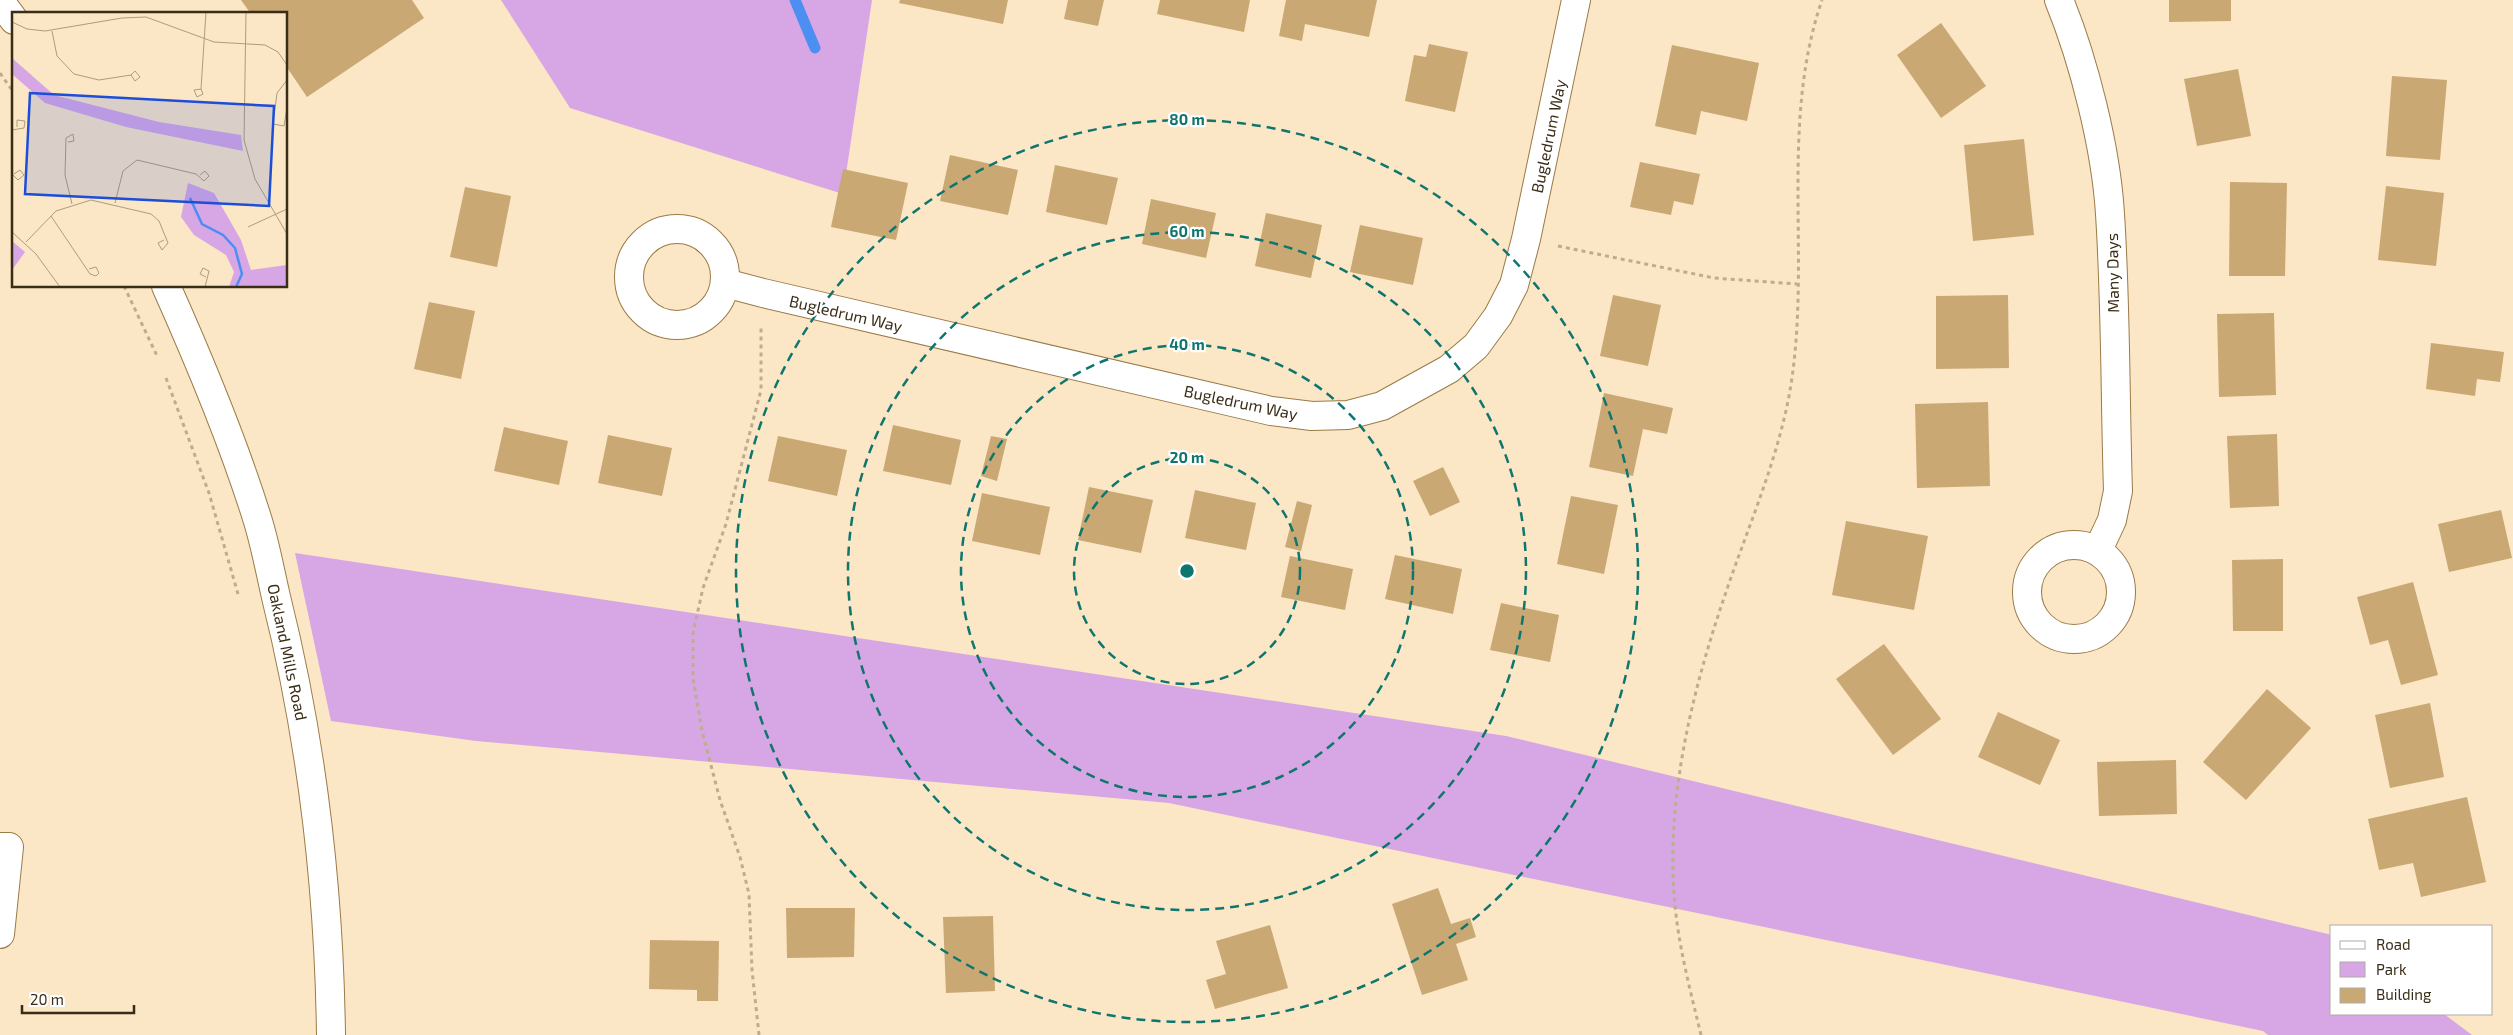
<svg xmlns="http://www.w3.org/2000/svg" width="2513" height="1035" viewBox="0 0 2513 1035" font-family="'Exo 2',sans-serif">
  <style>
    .green { fill: #d6a7e4 }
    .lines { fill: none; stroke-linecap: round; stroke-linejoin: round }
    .stream { stroke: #4d8ef2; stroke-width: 11 }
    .building { fill: #c9a874 }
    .minor-casing { stroke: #9a7b48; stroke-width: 30 }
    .path { stroke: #bfac90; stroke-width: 3; stroke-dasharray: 4 4; stroke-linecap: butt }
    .minor { stroke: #fff; stroke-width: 28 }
    .ring { fill: none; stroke: #0f766e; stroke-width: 2.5; stroke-dasharray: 9 6 }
    .labels { text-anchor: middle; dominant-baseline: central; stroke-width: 4.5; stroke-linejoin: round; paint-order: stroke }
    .street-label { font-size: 16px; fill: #3a2d18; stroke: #fff }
    .inset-river { fill: none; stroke: #4d8ef2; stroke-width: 2.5 }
    .inset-road { fill: none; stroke: #ae9c80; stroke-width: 1 }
    .view { fill: #1d4ed8; fill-opacity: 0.15; stroke: #1d4ed8; stroke-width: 2.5 }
    .inset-edge { fill: none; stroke: #3a2d18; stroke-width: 2.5 }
    .centre { fill: #0f766e; stroke: #fff; stroke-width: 2.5 }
    .ring-label { font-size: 15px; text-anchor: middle; font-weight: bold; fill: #0f766e; stroke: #fff; stroke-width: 4.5; stroke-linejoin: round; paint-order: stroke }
  </style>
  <rect width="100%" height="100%" fill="#fbe6c6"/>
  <g class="green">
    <polygon points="501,0 872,0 843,194 570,108"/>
    <polygon points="295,553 1506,736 2332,935 2332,1014 2444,1014 2472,1035 2268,1035 2263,1031 1169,803 476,741 331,721"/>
  </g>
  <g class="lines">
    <polyline class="stream" points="795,0 815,48"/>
  </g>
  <g class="building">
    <polygon points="241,0 412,0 424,18 307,97 286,66 286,14 251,14"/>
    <polygon points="900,0 1008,0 1003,24 899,3"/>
    <polygon points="1068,0 1104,0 1098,26 1064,19"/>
    <polygon points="1160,0 1250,0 1244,32 1157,14"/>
    <polygon points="1286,0 1377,0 1369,37 1305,24 1302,41 1279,36"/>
    <polygon points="2169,0 2231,0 2231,21 2169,22"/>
    <polygon points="1941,23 1986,86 1941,118 1897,55"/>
    <polygon points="1429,44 1468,52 1455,112 1405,101 1414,55 1426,57"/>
    <polygon points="1672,45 1759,63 1747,121 1701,111 1696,135 1655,126"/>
    <polygon points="2238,69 2251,136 2197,146 2184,79"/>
    <polygon points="2392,76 2447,80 2440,160 2386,156"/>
    <polygon points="2024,139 2034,235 1973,241 1964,145"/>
    <polygon points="950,155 1018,170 1008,215 940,201"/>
    <polygon points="1640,162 1700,174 1693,205 1674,201 1671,215 1630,207"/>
    <polygon points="1055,165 1118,178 1107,225 1046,212"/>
    <polygon points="843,169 908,183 896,240 831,227"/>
    <polygon points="2230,182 2287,183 2285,276 2229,276"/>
    <polygon points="2386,186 2444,193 2436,266 2378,260"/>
    <polygon points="465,187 511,196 497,267 450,257"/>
    <polygon points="1151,199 1216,213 1206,258 1142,244"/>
    <polygon points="1266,213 1322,225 1311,278 1255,266"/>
    <polygon points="1360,225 1423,238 1413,285 1350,272"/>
    <polygon points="1613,295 1661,305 1648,366 1600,356"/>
    <polygon points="2008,295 2009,368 1936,369 1936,296"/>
    <polygon points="429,302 475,311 461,379 414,369"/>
    <polygon points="2274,313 2276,395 2219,397 2217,314"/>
    <polygon points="2431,343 2504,352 2500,382 2477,379 2475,396 2426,389"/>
    <polygon points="1604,393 1673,408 1667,434 1643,429 1633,476 1589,467"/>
    <polygon points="1988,402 1990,486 1917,488 1915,404"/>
    <polygon points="893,425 961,440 951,485 883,471"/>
    <polygon points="504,427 568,441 559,485 494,471"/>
    <polygon points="2277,434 2279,506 2230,508 2227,436"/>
    <polygon points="608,435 672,448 662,496 598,483"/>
    <polygon points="778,436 847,450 837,496 768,481"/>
    <polygon points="991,436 1007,439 997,481 981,476"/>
    <polygon points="1443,467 1460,502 1430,516 1413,481"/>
    <polygon points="1089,487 1153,500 1141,553 1078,540"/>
    <polygon points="1195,490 1256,503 1246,550 1185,538"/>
    <polygon points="982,493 1050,507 1040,555 972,541"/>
    <polygon points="1571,496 1618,505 1604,574 1557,564"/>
    <polygon points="1297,501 1312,505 1301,551 1285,547"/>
    <polygon points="2501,510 2512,558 2449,572 2438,524"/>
    <polygon points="1846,521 1928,536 1914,610 1832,595"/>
    <polygon points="1395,555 1462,569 1453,614 1385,599"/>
    <polygon points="1290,556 1353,569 1345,610 1281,597"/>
    <polygon points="2283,559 2283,631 2233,631 2232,560"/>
    <polygon points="2413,582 2438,675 2401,685 2388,640 2370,645 2357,597"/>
    <polygon points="1501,603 1559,615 1550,662 1490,650"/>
    <polygon points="1884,644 1941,719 1893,755 1836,679"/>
    <polygon points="2267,689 2311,728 2246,800 2203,762"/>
    <polygon points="2430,703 2444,777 2390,788 2375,715"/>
    <polygon points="1998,712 2060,740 2040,785 1978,757"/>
    <polygon points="2176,760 2177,814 2099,816 2097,762"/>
    <polygon points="2467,797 2486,882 2421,897 2413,863 2379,870 2368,819"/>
    <polygon points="1438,888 1451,924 1470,918 1476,937 1456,944 1468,980 1422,995 1392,904"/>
    <polygon points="786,908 855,908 854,957 787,958"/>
    <polygon points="993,916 995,991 946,993 943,917"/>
    <polygon points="1270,925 1288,988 1215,1009 1206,980 1226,974 1216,941"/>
    <polygon points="650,940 719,941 718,1001 697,1001 697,990 649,989"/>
  </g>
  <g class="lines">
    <g class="minor-casing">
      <g id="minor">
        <path d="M2059,0c25,61 47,148 51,214 6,92 5,185 8,277l-6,29 -14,30"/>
        <polyline points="0,1 14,20"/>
        <circle cx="677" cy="277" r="48"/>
        <polyline points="725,283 763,293 1271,411 1312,416 1348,415 1382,406 1449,369 1476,346 1498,316 1514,285 1526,239 1576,0"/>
        <path d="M166,286c34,76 66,152 91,232 8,25 13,53 19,79 36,144 53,290 55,438"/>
        <circle cx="2074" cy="592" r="47"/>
        <polyline points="0,847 9,847 0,934"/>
      </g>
    </g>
    <g class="path">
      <polyline points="0,73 14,93"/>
      <polyline points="1558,246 1714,278 1797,284"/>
      <polyline points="124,286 158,358"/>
      <polyline points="166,378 209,493 238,594"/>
      <polyline points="759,1035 752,970 749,894 740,857 720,800 702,731 693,678 693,633 703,588 726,524 761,390 761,326"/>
      <path d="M1701,1035c-10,-42 -22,-86 -26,-130 -10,-105 17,-214 51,-313 22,-65 50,-128 63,-196 24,-131 -11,-268 33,-396"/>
    </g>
    <use href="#minor" class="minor"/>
  </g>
  <g class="ring">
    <circle cx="1187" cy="571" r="113"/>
    <circle cx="1187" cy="571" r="226"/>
    <circle cx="1187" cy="571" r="339"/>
    <circle cx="1187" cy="571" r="451"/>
  </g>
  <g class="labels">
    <g class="street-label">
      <text transform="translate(1548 136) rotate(-78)">Bugledrum Way</text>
      <text transform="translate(2112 273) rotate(-91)">Many Days</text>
      <text transform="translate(846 313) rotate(13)">Bugledrum Way</text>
      <text transform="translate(1241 402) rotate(12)">Bugledrum Way</text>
      <text transform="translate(288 652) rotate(78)">Oakland Mills Road</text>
    </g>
  </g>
  <g transform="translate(12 12)">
    <rect width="275" height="275" fill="#fbe6c6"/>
    <path d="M0,46l42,37 105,27 82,13 2,16 -117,-24 -81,-24 -33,-29zM176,171l26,10 27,47 10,30 36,-5v22h-58l5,-15 -8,-17 -32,-20 -13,-18zM0,229l13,11 -13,18z" fill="#d6a7e4"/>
    <path class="inset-river" d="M178,186l12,26 21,11 12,13 7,26 -6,13"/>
    <path class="inset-road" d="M234,0l-2,128 11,39 32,55M0,10l15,7 18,2 77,-13 24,-1 68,25 51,3 13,7 9,13M40,19l5,25 17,18 25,6 32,-5 4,-4 5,6 -5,4 -4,-6M275,68l-10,13 -4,31 11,2 3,-18M189,77l-7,1 3,7 6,-3 -2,-5 5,-77M0,118l12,-2 1,-7 -8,-1v7M56,130l6,-1 -1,-7 -7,4 -1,37 7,29M0,162l6,6 6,-5 -4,-5 -6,4M103,191l8,-32 14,-11 59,14 8,7 5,-5 -4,-5 -5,4M39,204l39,58 6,2 3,-3 -3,-6 -7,2M236,215l39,-18M0,220l24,22 24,33M14,230l30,-31 35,-11 60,14 8,7 9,22 -6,7 -4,-7 6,-3M193,275l4,-16 -6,-3 -3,6 6,3"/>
    <path class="view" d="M18,81l244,13 -5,100 -244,-12z"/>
    <rect width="275" height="275" class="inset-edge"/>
  </g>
  <circle cx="1187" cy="571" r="8" class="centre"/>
  <g class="ring-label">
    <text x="1187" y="125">80 m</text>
    <text x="1187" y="237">60 m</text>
    <text x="1187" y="350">40 m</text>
    <text x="1187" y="463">20 m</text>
  </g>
  <rect x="2330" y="925" width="162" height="90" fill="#ffffff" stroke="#b0aba3"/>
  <rect x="2340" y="941" width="25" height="8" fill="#ffffff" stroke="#b0aba3"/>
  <text x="2376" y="950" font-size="15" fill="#3a2d18">Road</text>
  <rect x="2340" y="962" width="25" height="15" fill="#d6a7e4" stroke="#b0aba3"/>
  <text x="2376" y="975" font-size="15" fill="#3a2d18">Park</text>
  <rect x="2340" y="988" width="25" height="15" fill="#c9a874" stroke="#b0aba3"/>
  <text x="2376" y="1000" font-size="15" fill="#3a2d18">Building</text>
  <path d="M22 1005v8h112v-8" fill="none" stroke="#3a2d18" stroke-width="2.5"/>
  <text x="30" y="1005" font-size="15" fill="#3a2d18" stroke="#ffffff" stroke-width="4" paint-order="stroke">20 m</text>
</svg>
